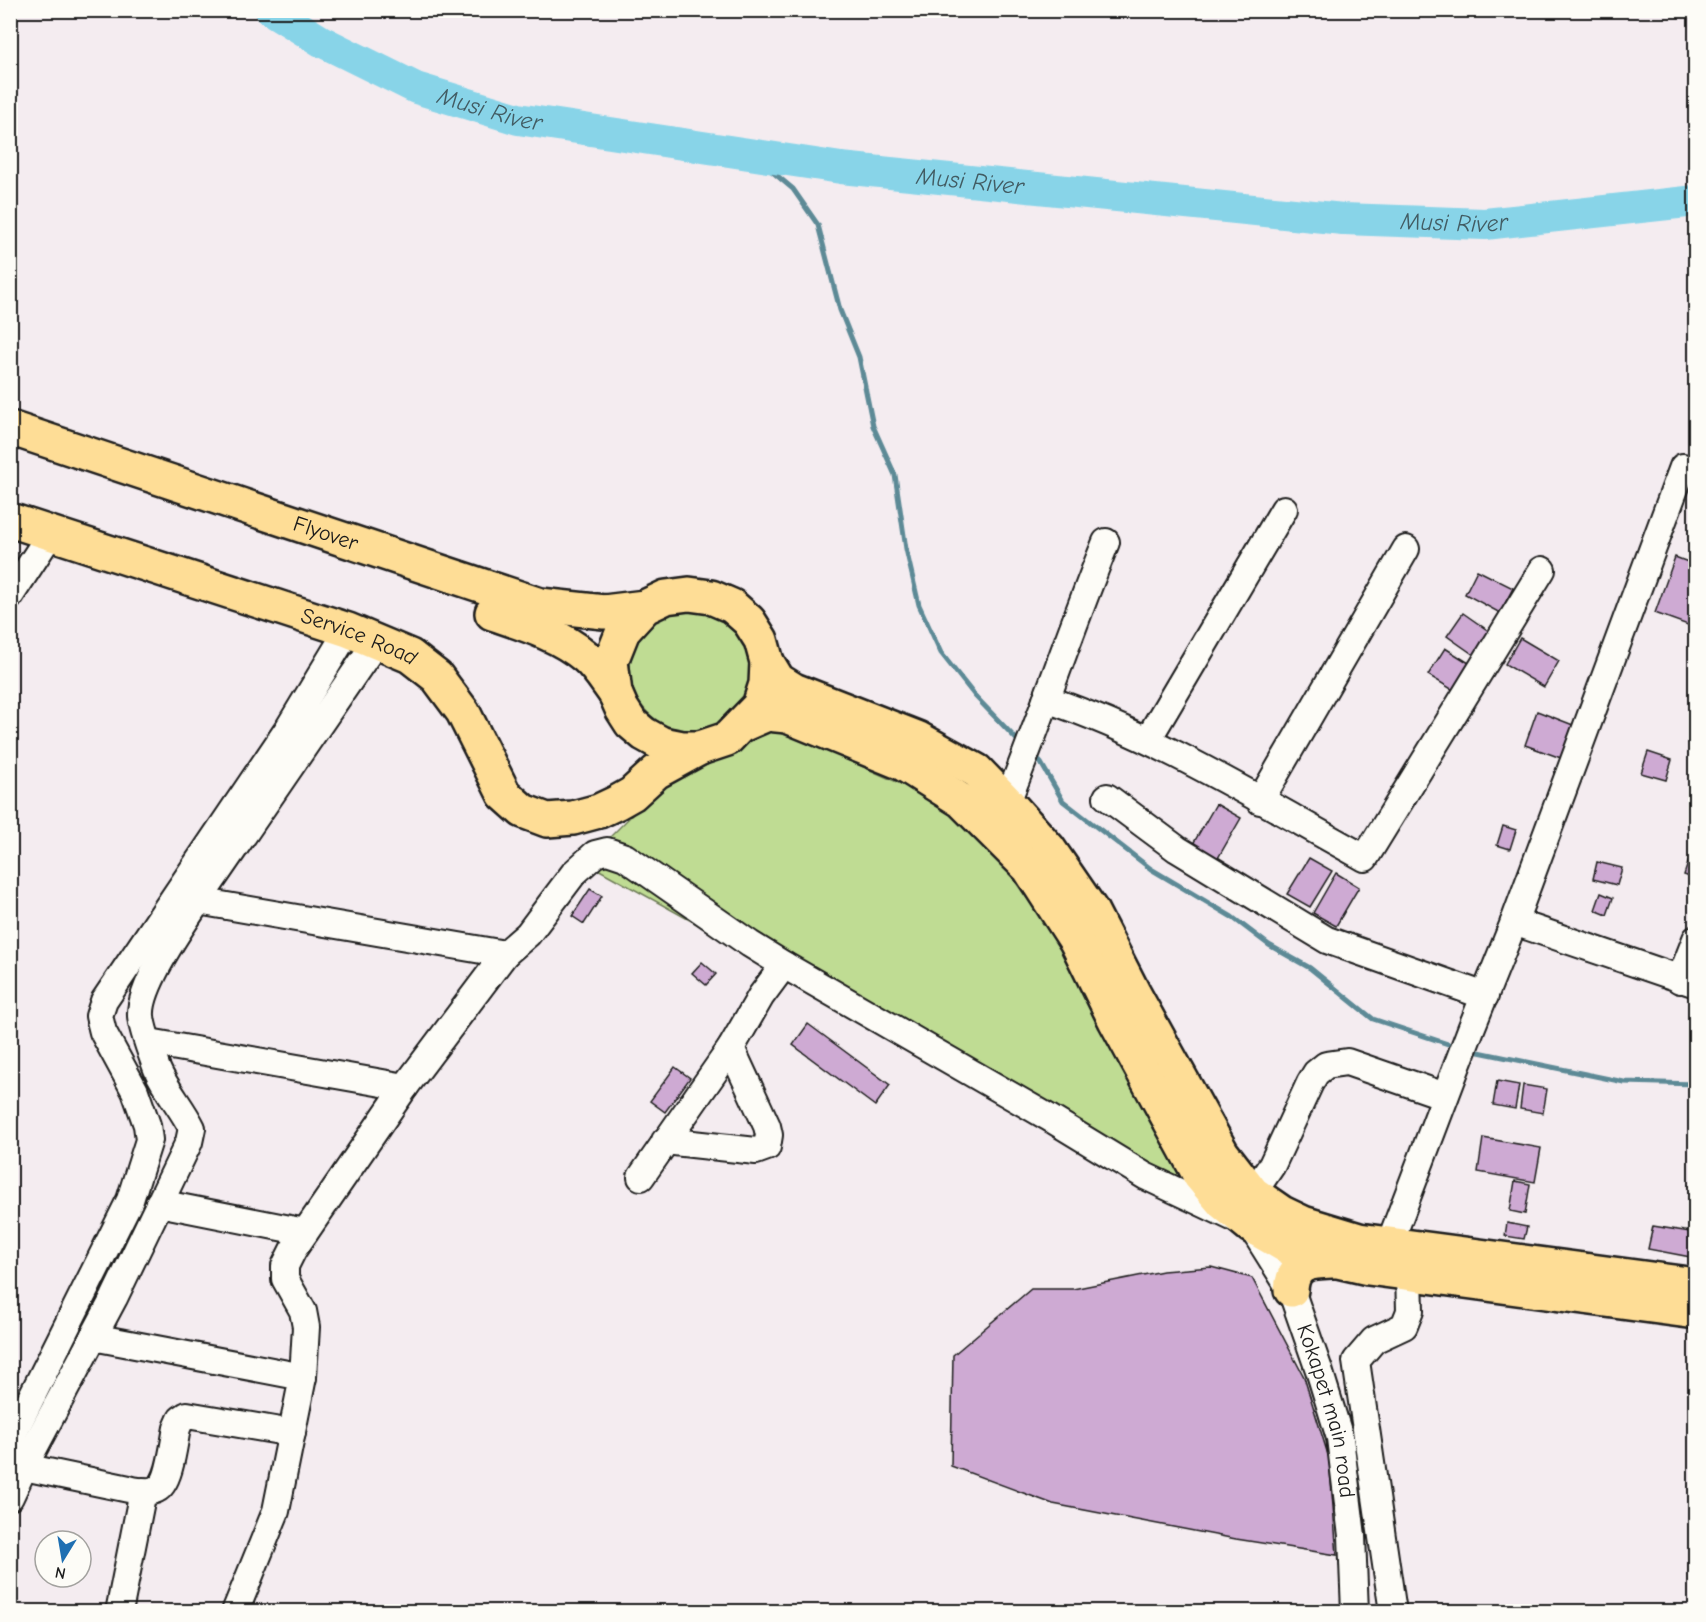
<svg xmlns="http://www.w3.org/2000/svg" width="1706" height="1622" viewBox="0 0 1706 1622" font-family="'Comic Neue',sans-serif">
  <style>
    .park { fill: #bfdc93; stroke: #6e7c58; stroke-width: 1.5 }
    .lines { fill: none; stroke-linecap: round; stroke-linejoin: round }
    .stream { stroke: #5d8a96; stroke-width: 5 }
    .river { stroke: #88d4e8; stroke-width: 32 }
    .building { fill: #ceaad3; stroke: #1c1c1c; stroke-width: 1.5 }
    .minor-casing { stroke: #1c1c1c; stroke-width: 30 }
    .major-casing { stroke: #1c1c1c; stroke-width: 38 }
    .minor { stroke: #fdfcf7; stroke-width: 26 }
    .major { stroke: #fedd96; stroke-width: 33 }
    .labels { text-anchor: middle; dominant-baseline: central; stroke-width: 4.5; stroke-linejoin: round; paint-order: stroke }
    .street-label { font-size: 22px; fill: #1c1c1c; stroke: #fdfcf7 }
    .water-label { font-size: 24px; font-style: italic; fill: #425c63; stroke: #fdfcf7 }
  </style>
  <rect width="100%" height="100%" fill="#f4ecf0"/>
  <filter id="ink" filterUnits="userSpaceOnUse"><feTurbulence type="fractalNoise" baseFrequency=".0167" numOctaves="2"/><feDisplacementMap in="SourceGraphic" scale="12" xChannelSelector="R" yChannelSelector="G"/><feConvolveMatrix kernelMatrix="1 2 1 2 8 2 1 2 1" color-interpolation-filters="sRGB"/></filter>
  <g filter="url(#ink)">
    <g class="park">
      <circle cx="690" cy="670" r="60"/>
      <polygon points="767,724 946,804 992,849 1061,946 1118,1045 1184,1184 987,1085 585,862 662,785"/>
    </g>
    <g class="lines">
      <g class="stream">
        <polyline points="751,154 793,189 818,225 840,310 859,357 873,426 895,475 906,549 919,605 941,653 975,696 1021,744"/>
        <polyline points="1033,755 1041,763 1063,801 1151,869 1232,917 1269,945 1310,968 1373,1019 1457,1047"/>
        <polyline points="1469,1050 1624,1082 1696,1084"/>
      </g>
      <path class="river" id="s1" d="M271,10l50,31 95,47 102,31 323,49 502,51 142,5 211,-23"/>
    </g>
    <g class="building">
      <polygon points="1675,557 1696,565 1696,628 1655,613"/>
      <polygon points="1477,570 1513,588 1500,613 1465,594"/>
      <polygon points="1463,613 1490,632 1474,655 1447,636"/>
      <polygon points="1520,638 1559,661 1544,687 1505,664"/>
      <polygon points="1445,648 1469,663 1453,690 1428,675"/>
      <polygon points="1537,711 1573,725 1561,758 1525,745"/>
      <polygon points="1648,752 1672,760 1666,780 1641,773"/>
      <polygon points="1216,804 1241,818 1218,858 1193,844"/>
      <polygon points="1503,826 1516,830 1510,849 1497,845"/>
      <polygon points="1691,854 1696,856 1696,879 1684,875"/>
      <polygon points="1309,858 1332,871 1310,907 1287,894"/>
      <polygon points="1597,862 1622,868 1617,885 1593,879"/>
      <polygon points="1336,873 1359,887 1336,926 1313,913"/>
      <polygon points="590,889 602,896 584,924 572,916"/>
      <polygon points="1601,893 1613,898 1607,915 1595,910"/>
      <polygon points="702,962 716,974 706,985 692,973"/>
      <polygon points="808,1024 890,1085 875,1106 793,1045"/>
      <polygon points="675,1067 690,1078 665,1112 650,1101"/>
      <polygon points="1497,1081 1519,1085 1515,1109 1493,1105"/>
      <polygon points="1523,1085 1547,1089 1543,1113 1520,1109"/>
      <polygon points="1483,1138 1541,1148 1535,1182 1478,1172"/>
      <polygon points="1515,1181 1530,1184 1525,1214 1510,1211"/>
      <polygon points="1507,1223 1527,1227 1524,1239 1505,1236"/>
      <polygon points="1653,1226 1696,1233 1696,1258 1648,1249"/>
      <polygon points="1211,1267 1252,1278 1304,1377 1329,1458 1337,1555 1236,1539 1053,1504 951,1466 953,1355 1031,1289 1073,1289 1163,1271"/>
    </g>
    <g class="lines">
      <g class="minor-casing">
        <g id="minor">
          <polyline points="10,596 51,533"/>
          <path d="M1046,699c113,38 215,102 319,159l177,-288"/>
          <polyline points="1148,739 1284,509"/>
          <polyline points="1107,797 1177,849 1327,940 1485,996"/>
          <polyline points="1260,801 1406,549"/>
          <path d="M1007,802c35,-86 64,-174 99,-260"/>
          <polyline points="198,901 505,954"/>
          <polyline points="1514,922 1696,984"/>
          <polyline points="1680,980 1696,939"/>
          <polyline points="149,1042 405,1087"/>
          <polyline points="665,1141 756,1151 767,1147 769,1135 767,1126 731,1048"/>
          <polyline points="641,1177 731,1048 761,996 784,965"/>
          <polyline points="1253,1193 1272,1165 1310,1083 1316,1073 1326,1065 1347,1062 1445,1096"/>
          <polyline points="159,1203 305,1232"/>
          <polyline points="1389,1245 1471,1029 1514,922 1683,467"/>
          <polyline points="93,1337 303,1377"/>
          <polyline points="10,1440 130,1200 149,1140 147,1125 135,1091 103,1032 99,1016 104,1001 288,729 348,630"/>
          <path d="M24,1467l105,22c8,2 20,4 28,0 13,-6 17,-47 20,-61l4,-9 6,-4 105,18"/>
          <path d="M10,1497l14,-30 90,-169 75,-156 3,-14c-10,-20 -26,-38 -35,-59 -5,-14 -15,-39 -16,-53 -2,-30 40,-89 57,-115l178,-259"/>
          <polyline points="119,1612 143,1491"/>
          <path id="s2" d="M235,1612l41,-101 27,-134 3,-50 -3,-16 -18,-32v-13l8,-16 112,-163 100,-133 23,-20 46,-61 21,-19 12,-3 18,6 125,87 34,21 264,152 97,59 106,50 40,64 28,80 21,68 12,98 3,76"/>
          <polyline points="1393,1612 1356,1361 1374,1340 1404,1326 1410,1311 1409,1274"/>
        </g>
      </g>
      <g class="major-casing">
        <g id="major">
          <path id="s3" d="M10,428l530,177 64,7 41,-5 21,-10 23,-3 22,3 21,9 17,15 12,19 6,22 -1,22 -7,22 -32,33 -27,9h-18l-20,-4 -18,-10 -13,-11 -9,-14 -7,-16 -4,-32 12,-30 22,-24"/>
          <path id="s4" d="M10,520l338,110 62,26 27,21 26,35 41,82 19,17 24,9 26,-2 26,-7 17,-8 16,-9 24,-22 44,-24"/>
          <path d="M492,613c32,11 67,21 94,44 11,9 20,24 29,36"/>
          <polyline points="767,662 778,680 794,690 917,738 977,771 1007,802 1049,849 1091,910 1134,994 1222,1153 1253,1193 1282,1213 1303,1223 1359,1240 1696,1285"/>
          <polyline points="744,724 767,714 787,716 902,763 962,801 1029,868 1076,941 1115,1020 1200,1176 1223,1203 1251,1226 1294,1251 1368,1268 1696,1312"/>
          <path d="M1291,1290c2,-28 18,-28 42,-29"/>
        </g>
      </g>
      <use href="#minor" class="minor"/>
      <use href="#major" class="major"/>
    </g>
  </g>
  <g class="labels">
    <g class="street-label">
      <text stroke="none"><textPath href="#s3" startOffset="333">Flyover</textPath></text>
      <text stroke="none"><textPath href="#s4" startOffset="368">Service Road</textPath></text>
      <text stroke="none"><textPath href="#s2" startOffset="1840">Kokapet main road</textPath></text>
    </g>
    <g class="water-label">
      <text stroke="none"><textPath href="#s1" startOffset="242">Musi River</textPath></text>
      <text stroke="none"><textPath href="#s1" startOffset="728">Musi River</textPath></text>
      <text stroke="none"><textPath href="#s1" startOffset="1214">Musi River</textPath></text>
    </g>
  </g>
  <rect width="1706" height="1622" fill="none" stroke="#fdfcf7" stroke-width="36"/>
  <rect x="18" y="18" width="1670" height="1586" fill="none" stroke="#1c1c1c" stroke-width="2" filter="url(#ink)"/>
  <g transform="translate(63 1559) rotate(191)"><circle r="28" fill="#fdfcf7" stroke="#a3a29f" stroke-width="1.5"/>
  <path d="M0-4.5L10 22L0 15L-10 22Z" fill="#1f6fb2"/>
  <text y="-9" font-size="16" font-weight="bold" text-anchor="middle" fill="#1c1c1c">N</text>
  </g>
</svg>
